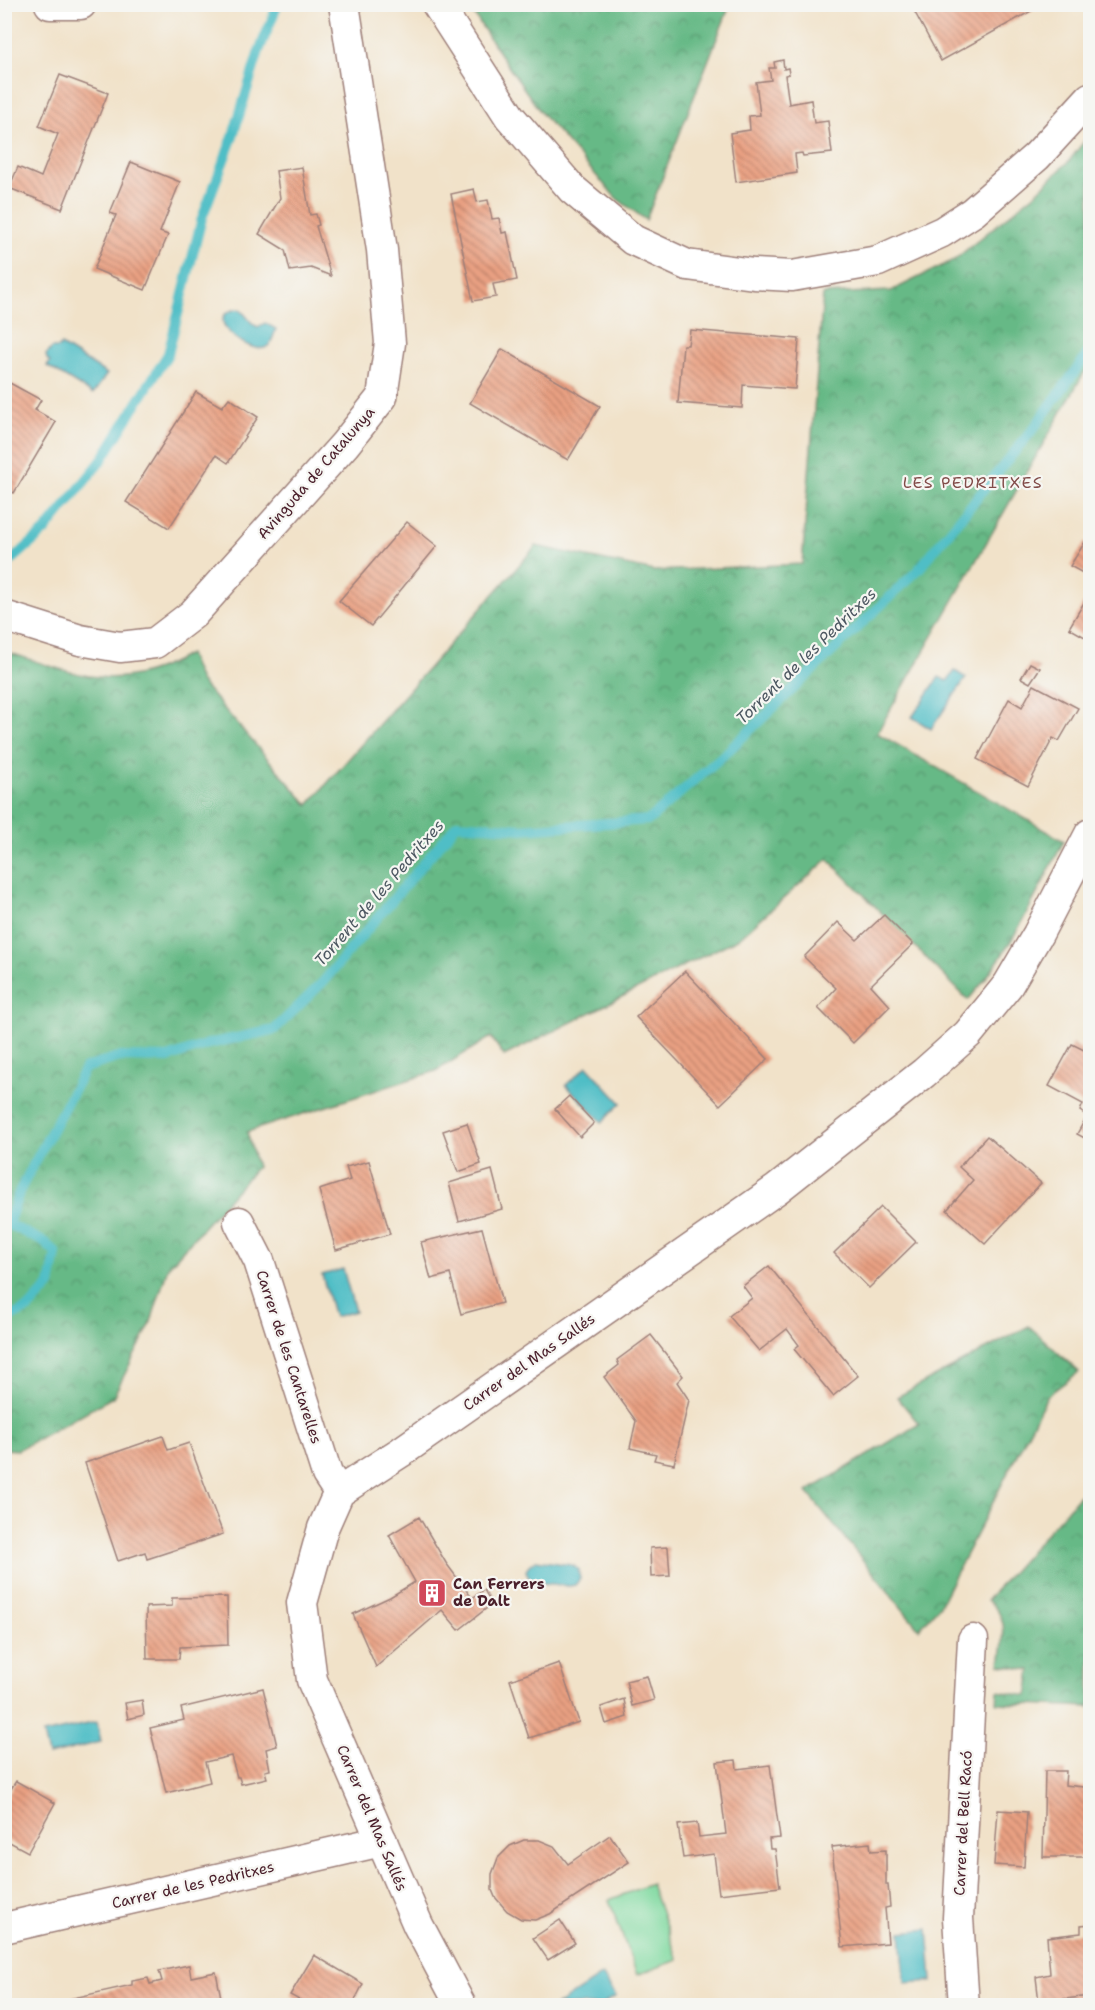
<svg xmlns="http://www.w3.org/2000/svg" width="1095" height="2010" viewBox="0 0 1095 2010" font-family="'Shantell Sans',sans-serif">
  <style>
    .grass { fill: #7ed99f; stroke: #647c65; stroke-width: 1.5 }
    .forest { fill: url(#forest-crowns); stroke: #586c58; stroke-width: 1.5 }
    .water { fill: #50bec6; stroke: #4d6e78; stroke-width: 1.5 }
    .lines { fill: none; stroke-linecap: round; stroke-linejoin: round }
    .stream { stroke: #50bec6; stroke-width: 10 }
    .building { fill: url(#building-back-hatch) }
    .minor-casing { stroke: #9e807a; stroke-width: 33 }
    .minor { stroke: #fff; stroke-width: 30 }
    .labels { text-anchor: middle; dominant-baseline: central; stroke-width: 4.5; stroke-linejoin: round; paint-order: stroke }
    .street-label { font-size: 15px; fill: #4a1f2b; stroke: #f6f6f2 }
    .poi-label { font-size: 15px; font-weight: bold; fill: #4a1f2b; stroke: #f6f6f2; text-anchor: start }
    .neighbourhood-label { font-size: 16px; letter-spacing: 1.5px; fill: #824c49; stroke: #f6f6f2 }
    .water-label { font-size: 16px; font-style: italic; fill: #4c5761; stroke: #f6f6f2 }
  </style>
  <defs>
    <pattern id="forest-crowns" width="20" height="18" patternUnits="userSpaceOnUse" patternTransform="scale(1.5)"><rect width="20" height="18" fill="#66b986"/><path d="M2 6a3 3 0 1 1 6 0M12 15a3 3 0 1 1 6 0" fill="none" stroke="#56966e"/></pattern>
    <pattern id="building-back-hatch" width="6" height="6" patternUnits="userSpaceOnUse" patternTransform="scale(1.5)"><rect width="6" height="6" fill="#e9a082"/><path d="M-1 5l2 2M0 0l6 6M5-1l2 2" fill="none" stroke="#bf826b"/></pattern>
  </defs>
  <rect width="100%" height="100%" fill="#f6f6f2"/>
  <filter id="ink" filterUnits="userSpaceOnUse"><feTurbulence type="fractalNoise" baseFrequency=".0167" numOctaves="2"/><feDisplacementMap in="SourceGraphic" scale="12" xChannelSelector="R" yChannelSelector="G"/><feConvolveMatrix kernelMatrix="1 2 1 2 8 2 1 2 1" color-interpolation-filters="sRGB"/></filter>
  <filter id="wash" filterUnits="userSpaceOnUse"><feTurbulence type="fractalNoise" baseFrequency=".008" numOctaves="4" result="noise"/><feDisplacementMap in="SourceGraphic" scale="24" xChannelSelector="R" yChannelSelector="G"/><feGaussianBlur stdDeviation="1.35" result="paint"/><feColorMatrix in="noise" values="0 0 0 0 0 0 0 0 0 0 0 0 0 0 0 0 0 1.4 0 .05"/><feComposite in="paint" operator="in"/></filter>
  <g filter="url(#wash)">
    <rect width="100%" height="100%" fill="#f1e2c9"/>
    <polygon class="grass" points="651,1884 678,1960 637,1975 609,1900"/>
    <g class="forest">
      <polygon points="468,5 730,5 646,220 616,198 542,114 503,59"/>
      <path d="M1090,134v234l-6,5 -207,360 187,108c-29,55 -54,113 -96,159l-140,-141 -89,79 -235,118 -13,-19 -55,34 -189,61 10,35 -89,100 -18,58 -37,72 -95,53 -14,-1v-798c73,23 112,45 185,3l11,27 108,124 228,-259 118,25 148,-7 21,-270 68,-3 63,-31 83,-68 32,-31z"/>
      <polygon points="1029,1326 1079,1372 1047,1396 940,1605 919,1629 807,1492 919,1424 897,1397"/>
      <path d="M1090,1484v223l-93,-4 1,-12 29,5 4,-26 -31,-5c3,-26 11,-47 -13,-65z"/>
    </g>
    <g class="water">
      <path d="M238,309c9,4 11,15 20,18l7,-4 11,6c-2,5 -4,13 -8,17 -14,13 -72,-30 -30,-37z"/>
      <polygon points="61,345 107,374 93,394 47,366 50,362 47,359 46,355 52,348 59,348"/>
      <polygon points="955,671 966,678 931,729 912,717 939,677 947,681"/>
      <polygon points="587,1066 621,1103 602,1122 566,1085"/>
      <polygon points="343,1269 355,1311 334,1317 322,1275"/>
      <polygon points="536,1560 571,1565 578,1569 580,1579 575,1585 569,1586 535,1582 529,1577 526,1571 529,1565"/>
      <polygon points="97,1722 101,1742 48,1755 43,1734"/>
      <polygon points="928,1929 932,1981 905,1983 901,1932"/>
      <polygon points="602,1975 616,1996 601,2005 557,2005"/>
    </g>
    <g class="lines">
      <g class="stream">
        <polyline points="4,567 45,531 101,461 168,354 202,218 232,139 259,51 278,4"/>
        <polyline points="4,1320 29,1308 50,1285 56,1253 44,1242 8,1224 20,1190 85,1068 120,1057 168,1058 208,1044 274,1030 322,983 457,824 522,829 649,820 727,752 918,570 1034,428 1090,351"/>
      </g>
    </g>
    <g id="blocks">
      <g class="building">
        <polygon points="916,4 1029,4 1033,10 941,61 912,7"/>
        <polygon points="783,60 784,69 788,68 789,74 785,75 789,104 811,100 814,123 828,121 832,153 803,156 802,153 795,154 797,173 736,182 730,133 750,130 749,116 760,115 756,82 771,80 769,68 775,68 774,62"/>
        <polygon points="60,75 108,93 62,209 9,188 18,167 41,177 58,134 39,126"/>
        <polygon points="131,162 180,182 160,232 168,235 145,290 94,269 116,215 110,213"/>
        <polygon points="302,167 310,215 316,214 319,225 316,226 331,276 311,268 290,271 285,250 259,234 280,198 276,171"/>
        <polygon points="474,189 477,202 488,200 492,219 499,218 502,233 507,232 517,280 493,284 496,297 473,301 451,194"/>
        <polygon points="690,330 799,339 795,389 743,385 742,408 678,403 683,345 688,345"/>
        <polygon points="502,349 600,406 568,460 470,403"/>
        <polygon points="8,382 41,400 35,410 56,422 14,493 4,488 4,387"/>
        <polygon points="196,392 222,407 229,398 258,417 228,463 216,455 169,528 126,502"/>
        <polygon points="407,522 437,546 371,626 339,601"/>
        <polygon points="1085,542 1090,545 1090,577 1070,566"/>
        <polygon points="1089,594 1090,595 1090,640 1069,628"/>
        <polygon points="1030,663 1040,668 1030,683 1021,678"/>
        <polygon points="1034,685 1078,708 1059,741 1053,738 1028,786 977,759 1009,699 1022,707"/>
        <polygon points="884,915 913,944 871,985 890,1006 853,1043 818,1008 836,988 804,957 838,922 857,940"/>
        <polygon points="685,971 768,1059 720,1105 636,1017"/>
        <polygon points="1072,1044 1090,1053 1090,1141 1077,1134 1087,1116 1080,1111 1083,1104 1049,1086"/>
        <polygon points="569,1096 594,1123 580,1137 555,1109"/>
        <polygon points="467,1123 481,1164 458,1172 443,1131"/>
        <polygon points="987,1136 1041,1183 985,1244 947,1210 973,1180 959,1167"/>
        <polygon points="369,1161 390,1234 336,1250 319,1190 350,1180 346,1167"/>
        <polygon points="492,1170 502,1209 459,1221 449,1183"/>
        <polygon points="881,1207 916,1242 869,1288 834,1253"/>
        <polygon points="482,1228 502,1303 461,1314 450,1274 431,1279 421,1242"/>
        <polygon points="769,1266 858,1376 833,1396 794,1349 799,1345 787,1329 759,1351 729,1316 752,1298 743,1286"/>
        <polygon points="651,1335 683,1376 677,1382 689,1400 674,1464 654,1460 656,1454 630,1448 636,1421 604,1377 619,1365 617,1360"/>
        <polygon points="163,1436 168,1450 189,1443 223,1534 147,1559 145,1552 118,1561 85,1463"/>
        <polygon points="419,1517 446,1563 472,1598 484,1590 492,1604 459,1630 442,1610 376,1667 353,1614 390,1597 415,1582 389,1535"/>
        <polygon points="668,1547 670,1576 651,1577 650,1548"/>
        <polygon points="227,1597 228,1645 180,1647 179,1659 147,1659 146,1607 172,1606 172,1598"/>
        <polygon points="559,1663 579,1722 529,1738 510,1680"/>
        <polygon points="647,1676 654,1700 632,1706 626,1681"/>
        <polygon points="263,1688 277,1746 266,1749 270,1770 265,1771 267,1778 241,1784 239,1777 237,1777 231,1756 205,1762 210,1782 166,1793 150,1728 184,1720 181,1708"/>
        <polygon points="624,1699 627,1717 606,1724 601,1707"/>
        <polygon points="142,1700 144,1715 128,1719 125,1703"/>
        <polygon points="736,1760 737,1769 770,1765 780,1838 769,1839 770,1849 775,1849 780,1887 719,1894 714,1854 683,1858 678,1825 697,1823 699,1837 726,1834 717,1762"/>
        <polygon points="1045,1771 1066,1771 1065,1785 1084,1787 1087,1791 1086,1857 1043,1857"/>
        <polygon points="16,1781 55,1803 28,1852 4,1839 4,1800"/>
        <polygon points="998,1810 1027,1812 1024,1867 994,1865"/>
        <polygon points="610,1835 629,1862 550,1914 535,1920 521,1919 507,1911 495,1897 492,1890 492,1874 498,1858 510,1846 524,1840 539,1840 554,1846 568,1864"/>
        <polygon points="870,1843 871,1851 886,1850 886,1885 888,1885 890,1907 885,1908 888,1943 842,1947 832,1847"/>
        <polygon points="560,1920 575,1943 548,1960 533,1938"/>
        <polygon points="1090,1924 1090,1996 1039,2002 1036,1977 1050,1974 1047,1937 1081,1933 1081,1925"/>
        <polygon points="314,1955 363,1984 352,2006 310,2006 290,1995"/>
        <polygon points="189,1965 191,1977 216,1972 222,2003 210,2006 70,2006 69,1999 132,1985 132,1981 148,1978 150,1984 162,1981 159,1971"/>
      </g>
    </g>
  </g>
  <g filter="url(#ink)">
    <use href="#blocks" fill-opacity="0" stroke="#9e807a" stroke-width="1.5"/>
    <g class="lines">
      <g class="minor-casing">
        <g id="minor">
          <polyline points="50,4 81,4"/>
          <polyline points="437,4 510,117 572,189 633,240 687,265 754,274 792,276 878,261 942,232 973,212 1037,156 1090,98"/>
          <polyline points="4,616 80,640 120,647 155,643 193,614 345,444 382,397 390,343 382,250 344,4"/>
          <polyline points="239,1222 259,1261 327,1474 339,1492"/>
          <polyline points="4,1928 382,1841"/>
          <polyline points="461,2006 418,1925 312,1680 302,1603 323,1528 339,1492 401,1452 777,1189 924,1073 968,1034 1008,985 1038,934 1090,834"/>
          <polyline points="964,2006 958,1918 973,1640"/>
        </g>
      </g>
      <use href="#minor" class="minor"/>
    </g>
  </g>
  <defs>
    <g id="building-square" transform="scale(1.5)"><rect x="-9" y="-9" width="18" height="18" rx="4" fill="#d1495b" stroke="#f6f6f2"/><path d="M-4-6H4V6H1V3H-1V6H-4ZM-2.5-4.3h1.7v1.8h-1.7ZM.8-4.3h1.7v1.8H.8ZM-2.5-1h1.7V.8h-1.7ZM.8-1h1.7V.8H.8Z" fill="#fff"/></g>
  </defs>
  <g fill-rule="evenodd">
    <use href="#building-square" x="432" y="1593"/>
  </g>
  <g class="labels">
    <g class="street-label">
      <text transform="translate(316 473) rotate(-49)">Avinguda de Catalunya</text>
      <text transform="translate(289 1357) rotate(72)">Carrer de les Cantarelles</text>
      <text transform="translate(529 1362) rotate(-35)">Carrer del Mas Sallés</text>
      <text transform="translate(372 1818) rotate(67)">Carrer del Mas Sallés</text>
      <text transform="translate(963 1823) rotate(-87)">Carrer del Bell Racó</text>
      <text transform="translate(193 1885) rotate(-13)">Carrer de les Pedritxes</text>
    </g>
    <g class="poi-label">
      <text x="453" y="1584">Can Ferrers<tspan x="453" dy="17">de Dalt</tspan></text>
    </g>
    <g class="neighbourhood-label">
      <text x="973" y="482">LES PEDRITXES</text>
    </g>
    <g class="water-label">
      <text transform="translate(806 656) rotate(-44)">Torrent de les Pedritxes</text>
      <text transform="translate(379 893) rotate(-49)">Torrent de les Pedritxes</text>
    </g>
  </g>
  <rect width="1095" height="2010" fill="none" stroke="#f6f6f2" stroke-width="24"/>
</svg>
